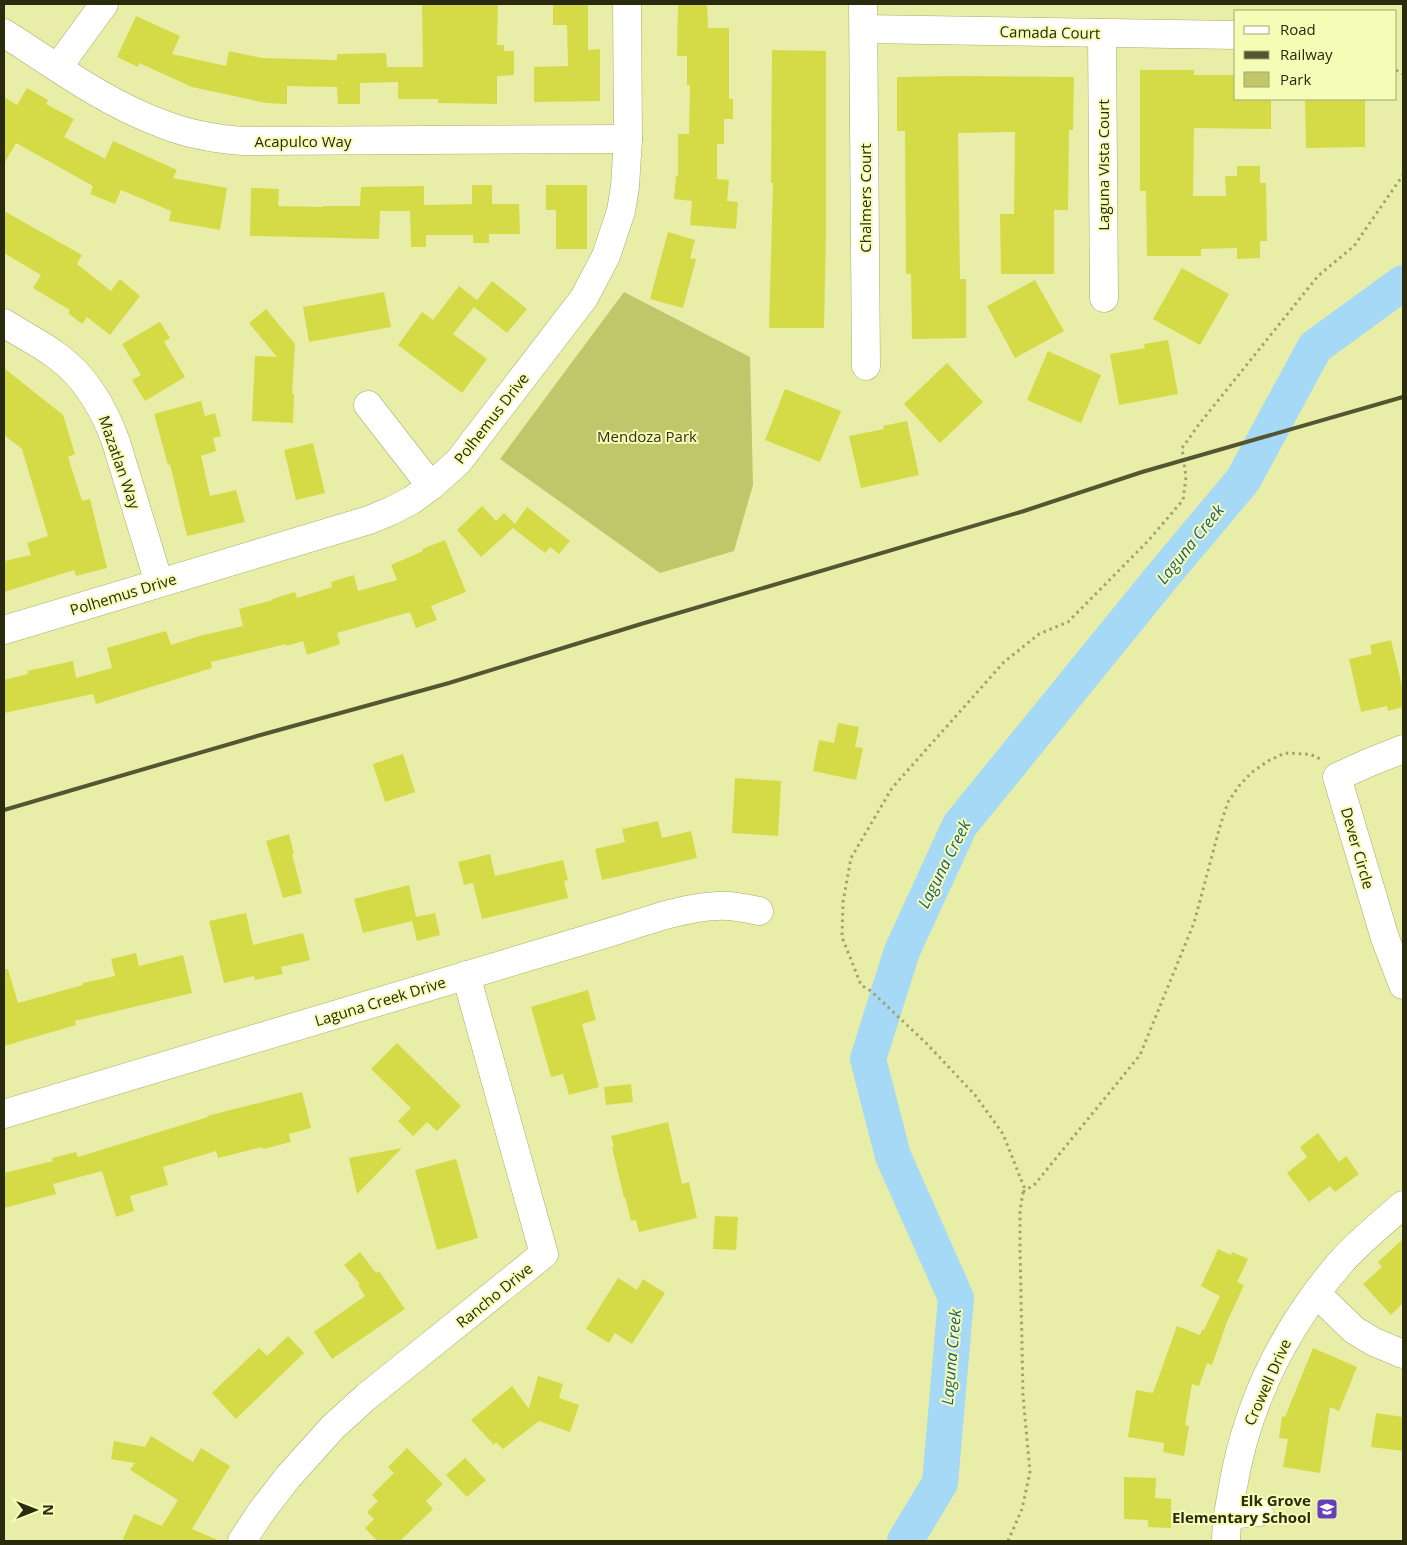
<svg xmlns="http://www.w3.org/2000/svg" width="1407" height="1545" viewBox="0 0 1407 1545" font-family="'Open Sans',sans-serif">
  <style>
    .green { fill: #c0c76b }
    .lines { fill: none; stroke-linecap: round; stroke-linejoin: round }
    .river { stroke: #a5d9f5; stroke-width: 36 }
    .building { fill: #d4db47 }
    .minor-casing { stroke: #a8ad69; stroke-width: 29 }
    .path { stroke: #9fa46e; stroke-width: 3; stroke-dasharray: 2.5 4; stroke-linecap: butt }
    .minor { stroke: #fff; stroke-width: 28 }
    .rail { stroke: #545631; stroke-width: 4 }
    .labels { text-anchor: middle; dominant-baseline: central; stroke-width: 4; stroke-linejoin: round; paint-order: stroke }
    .street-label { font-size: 15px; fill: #292a0e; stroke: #f5fcb5 }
    .park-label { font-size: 15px; fill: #2e3018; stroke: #f5fcb5 }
    .poi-label { font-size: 15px; font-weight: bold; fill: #292a0e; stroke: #f5fcb5; text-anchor: end }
    .water-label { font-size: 16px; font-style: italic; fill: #1d5c79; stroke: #f5fcb5 }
  </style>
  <rect width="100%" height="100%" fill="#e8eea8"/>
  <polygon class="green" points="624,292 750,357 753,485 734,551 660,573 500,459"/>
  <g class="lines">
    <polyline class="river" points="905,1541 940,1483 956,1298 893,1156 868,1059 902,951 960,825 1165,573 1243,480 1315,347 1403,283"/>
  </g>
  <g class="building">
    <polygon points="422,4 498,4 497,45 504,45 504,51 514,51 514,75 497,76 497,104 438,103 438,99 398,99 398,82 360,83 360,104 338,104 337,87 287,86 287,104 266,103 192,87 139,63 138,67 117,57 136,16 180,36 172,54 226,66 229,51 262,58 337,60 337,54 386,53 387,67 423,67"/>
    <polygon points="553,4 588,4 588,50 600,49 600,101 534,102 534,67 568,66 567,25 553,25"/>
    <polygon points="678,4 707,4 708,28 729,28 729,99 733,99 733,119 724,119 724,144 717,144 717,179 729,180 727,201 738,202 736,229 690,225 692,201 674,199 676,176 678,176 678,134 689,134 690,85 687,85 687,56 677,56"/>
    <polygon points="772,50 826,51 826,235 824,328 769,328 773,183 771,183"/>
    <polygon points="1140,70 1194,70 1194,75 1235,75 1236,99 1271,99 1271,129 1194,128 1193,196 1226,196 1225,176 1237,176 1237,166 1260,166 1260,183 1266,183 1267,241 1260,241 1260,258 1237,259 1237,248 1201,249 1201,256 1147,256 1146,191 1140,191"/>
    <polygon points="962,76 1074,77 1073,130 1069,130 1068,210 1054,210 1054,274 1001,274 1000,214 1014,214 1015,132 958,133 960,279 966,279 966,338 912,339 911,274 906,274 905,131 897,131 897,77"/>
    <polygon points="27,88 48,100 46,104 74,119 64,137 105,159 113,141 177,170 173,178 227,188 220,230 169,221 171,211 121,190 115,204 90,194 93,186 16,143 4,164 4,97 17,105"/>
    <polygon points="1305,99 1365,99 1365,147 1306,148"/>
    <polygon points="472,185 492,185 492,204 519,204 520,234 489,234 489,243 473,243 473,235 426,235 426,247 411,247 410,211 380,211 379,239 250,236 251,188 279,189 278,206 323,207 323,206 360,206 361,187 424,186 424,205 472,204"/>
    <polygon points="546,185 587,185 587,249 556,249 556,210 546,210"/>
    <polygon points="4,211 82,255 77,264 111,291 120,279 140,296 110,335 87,317 82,324 68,313 70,310 33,288 41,275 4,253"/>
    <polygon points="668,232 695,240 690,258 696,259 683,308 650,299"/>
    <polygon points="1182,268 1229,294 1200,345 1153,319"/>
    <polygon points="1035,280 1064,331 1015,358 987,306"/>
    <polygon points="492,281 527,309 507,333 474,307 453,334 487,359 462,393 398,345 422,312 433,320 459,286 477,300"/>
    <polygon points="384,292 391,327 309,342 303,307"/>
    <polygon points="266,309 295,344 292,393 294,394 293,423 252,421 255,356 277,357 249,323"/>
    <polygon points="160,322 170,338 164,342 185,377 145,401 132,380 141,375 122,344"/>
    <polygon points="1168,340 1178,394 1119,405 1110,354 1145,348 1144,344"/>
    <polygon points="1048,351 1101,375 1081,423 1027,400"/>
    <polygon points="947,363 983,402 940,443 904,404"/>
    <polygon points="4,368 63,415 75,454 68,457 82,501 90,499 107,568 76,576 74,570 4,592 4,561 31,555 27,543 48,536 22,449 4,435"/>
    <polygon points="785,389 841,411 820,462 765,440"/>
    <polygon points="201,401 205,416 215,413 221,436 213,438 216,451 201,456 210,496 236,490 245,522 187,536 170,464 168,465 154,414"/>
    <polygon points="907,421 919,475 861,488 849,436 884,429 883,426"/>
    <polygon points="313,443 325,493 296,500 284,450"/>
    <polygon points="482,506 496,521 504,513 515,524 527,507 570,541 559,554 550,547 545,553 513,528 481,557 457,530"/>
    <polygon points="445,540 466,592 431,606 437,620 416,628 410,612 337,633 340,644 307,655 303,641 287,646 286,644 211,662 212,668 96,704 93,694 4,713 4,680 28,674 27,671 73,661 76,678 112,668 107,648 166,631 171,645 203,635 243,626 239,609 273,600 272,599 295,592 297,598 332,587 331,582 354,575 358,591 397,580 391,565 423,551 422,549"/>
    <polygon points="1391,640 1403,690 1403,707 1388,711 1387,706 1361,712 1349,659 1372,654 1370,645"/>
    <polygon points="838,723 859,727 855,747 863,748 856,780 813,771 819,740 834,743"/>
    <polygon points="403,754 415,792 385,802 373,764"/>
    <polygon points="735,778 781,781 778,836 732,833"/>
    <polygon points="658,821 662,838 691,831 697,858 602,880 595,849 625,842 622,829"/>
    <polygon points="289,834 294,854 292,854 302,893 283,898 266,841"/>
    <polygon points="490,854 495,876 563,860 568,880 564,881 568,898 482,919 473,883 464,885 458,862"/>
    <polygon points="409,885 416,917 435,913 440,935 417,941 412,921 363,933 354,899"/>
    <polygon points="246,913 253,945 303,933 310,960 281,967 283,974 255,980 254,976 224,983 209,921"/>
    <polygon points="136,953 139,966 183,955 192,993 75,1021 76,1025 4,1046 4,969 8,969 18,1003 83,985 83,983 115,976 111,959"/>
    <polygon points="588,990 596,1020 582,1024 599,1087 569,1095 563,1074 551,1077 531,1007"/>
    <polygon points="397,1043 461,1106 437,1131 427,1122 413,1136 398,1121 411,1108 371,1069"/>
    <polygon points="631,1084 633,1102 606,1105 604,1087"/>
    <polygon points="302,1092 311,1128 289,1134 291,1142 263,1149 262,1147 218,1158 216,1151 163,1167 168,1185 130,1196 134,1211 116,1217 102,1171 53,1184 56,1194 4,1208 4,1173 53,1161 52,1158 76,1152 78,1157 208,1117 207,1116"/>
    <polygon points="668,1122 682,1184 689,1182 697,1218 639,1232 636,1220 631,1221 625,1197 624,1198 612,1147 614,1146 611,1136"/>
    <polygon points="1318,1133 1339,1162 1346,1156 1359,1174 1335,1192 1330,1186 1309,1202 1287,1173 1307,1157 1300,1147"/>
    <polygon points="402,1148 357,1194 349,1158"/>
    <polygon points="456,1159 478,1238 437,1250 415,1170"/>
    <polygon points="715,1216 738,1217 736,1250 713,1249"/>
    <polygon points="1403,1239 1403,1303 1391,1315 1363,1284 1382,1267 1378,1262"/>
    <polygon points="1218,1249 1231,1255 1232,1252 1248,1259 1237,1282 1244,1285 1227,1322 1212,1365 1207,1363 1199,1386 1192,1384 1185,1425 1189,1426 1184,1456 1163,1452 1164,1443 1128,1437 1136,1390 1153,1393 1177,1326 1200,1335 1202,1330 1204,1330 1220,1296 1201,1286"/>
    <polygon points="360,1252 376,1273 379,1271 405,1309 332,1359 314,1332 365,1296 358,1285 360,1284 344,1265"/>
    <polygon points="618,1278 637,1290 643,1279 665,1293 632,1344 615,1333 609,1343 586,1329"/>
    <polygon points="288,1336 304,1353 236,1419 212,1393 259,1348 267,1356"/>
    <polygon points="1313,1348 1357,1367 1339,1411 1330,1407 1320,1473 1283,1467 1288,1439 1279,1438 1282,1416 1285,1417"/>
    <polygon points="538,1376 563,1384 559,1398 579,1405 570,1432 539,1421 503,1449 496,1442 494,1445 471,1420 512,1386 529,1409"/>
    <polygon points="1376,1413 1403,1417 1403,1451 1371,1447"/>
    <polygon points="151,1436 193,1462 201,1448 230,1466 192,1529 220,1541 122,1541 134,1514 162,1526 178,1500 130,1470 135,1463 111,1459 114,1441 145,1447"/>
    <polygon points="407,1448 443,1484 426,1501 433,1509 400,1541 377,1541 365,1528 374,1519 367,1512 378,1501 372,1495 394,1473 388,1467"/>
    <polygon points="465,1458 486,1480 467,1497 446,1475"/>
    <polygon points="1124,1477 1156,1478 1155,1498 1171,1499 1171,1528 1148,1527 1148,1520 1124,1519"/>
  </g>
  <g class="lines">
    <g class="minor-casing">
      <g id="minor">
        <polyline points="863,4 866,366"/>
        <polyline points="864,29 1236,35"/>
        <path d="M4,33c50,32 100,69 156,90 27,11 55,16 83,18l385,-2"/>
        <polyline points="1102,33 1104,298"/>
        <polyline points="58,67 104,4"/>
        <path d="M4,323c17,11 37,21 53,33 29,21 47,53 59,86l43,141"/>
        <polyline points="368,405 431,486"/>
        <polyline points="4,630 369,520 391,511 412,500 431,486 458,462 584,298 606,256 621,211 625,187 628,139 627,4"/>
        <polyline points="1403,749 1368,763 1337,777 1385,938 1403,985"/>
        <path d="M4,1114l604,-181c33,-10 75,-26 109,-27 14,-1 28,2 42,5"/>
        <polyline points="1316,1293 1354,1330 1374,1342 1403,1354"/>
        <polyline points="1228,1515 1259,1512"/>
        <polyline points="242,1541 261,1512 288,1477 333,1427 366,1397 544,1254 466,975"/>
        <path d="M1226,1541c0,-16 3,-33 6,-49 14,-86 52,-164 109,-230 19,-21 41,-39 62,-57"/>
      </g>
    </g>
    <g class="path">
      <polyline points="1396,70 1403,74"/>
      <polyline points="1023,1192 1035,1184 1140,1055 1194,923 1220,826 1228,802 1239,786 1251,773 1268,761 1285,753 1306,754 1315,756 1323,761"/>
      <polyline points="1008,1541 1022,1509 1030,1472 1023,1396 1020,1248 1020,1210 1024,1187 1003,1134 975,1095 927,1044 871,991 861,985 842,937 843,902 851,858 892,788 1004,662 1039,634 1068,622 1148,541 1183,500 1186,477 1182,448 1200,423 1318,276 1354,246 1403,175"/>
    </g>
    <use href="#minor" class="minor"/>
    <polyline class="rail" points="4,810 257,736 449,683 641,624 1024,511 1142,472 1403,397"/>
  </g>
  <defs>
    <g id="school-square" transform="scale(1.125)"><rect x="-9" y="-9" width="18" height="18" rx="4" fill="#643fb8" stroke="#f5fcb5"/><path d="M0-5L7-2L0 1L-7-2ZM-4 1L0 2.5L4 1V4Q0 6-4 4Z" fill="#fff"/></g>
  </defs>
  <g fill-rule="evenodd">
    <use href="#school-square" x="1327" y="1509"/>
  </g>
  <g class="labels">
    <g class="street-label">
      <text transform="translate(1050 32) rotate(1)">Camada Court</text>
      <text x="303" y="141">Acapulco Way</text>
      <text transform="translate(1103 165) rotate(-90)">Laguna Vista Court</text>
      <text transform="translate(865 198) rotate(-90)">Chalmers Court</text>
      <text transform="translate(491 418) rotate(-52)">Polhemus Drive</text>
      <text transform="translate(120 462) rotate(71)">Mazatlan Way</text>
      <text transform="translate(123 594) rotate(-17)">Polhemus Drive</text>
      <text transform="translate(1358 848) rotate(74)">Dever Circle</text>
      <text transform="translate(380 1001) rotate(-17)">Laguna Creek Drive</text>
      <text transform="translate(494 1295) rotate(-39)">Rancho Drive</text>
      <text transform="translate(1267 1382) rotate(-66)">Crowell Drive</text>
    </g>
    <g class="park-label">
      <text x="647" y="436">Mendoza Park</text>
    </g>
    <g class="poi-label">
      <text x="1311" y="1500">Elk Grove<tspan x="1311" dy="17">Elementary School</tspan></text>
    </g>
    <g class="water-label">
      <text transform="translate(1190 544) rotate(-51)">Laguna Creek</text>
      <text transform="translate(944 864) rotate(-63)">Laguna Creek</text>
      <text transform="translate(951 1357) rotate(-85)">Laguna Creek</text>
    </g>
  </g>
  <rect width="1407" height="1545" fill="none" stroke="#292a0e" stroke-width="10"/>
  <rect x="1234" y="10" width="162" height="90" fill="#f5fcb5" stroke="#a3a872"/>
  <rect x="1244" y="26" width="25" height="8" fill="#ffffff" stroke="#a3a872"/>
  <text x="1280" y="35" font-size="15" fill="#292a0e">Road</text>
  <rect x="1244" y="51" width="25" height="8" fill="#545631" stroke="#a3a872"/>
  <text x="1280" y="60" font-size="15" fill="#292a0e">Railway</text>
  <rect x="1244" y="72" width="25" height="15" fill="#c0c76b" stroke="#a3a872"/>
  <text x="1280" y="85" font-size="15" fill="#292a0e">Park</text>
  <g transform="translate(35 1510) rotate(90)" stroke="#f5fcb5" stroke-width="4" paint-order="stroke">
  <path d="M0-4L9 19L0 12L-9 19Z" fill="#292a0e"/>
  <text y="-8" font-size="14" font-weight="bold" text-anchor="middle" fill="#292a0e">N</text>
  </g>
</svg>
